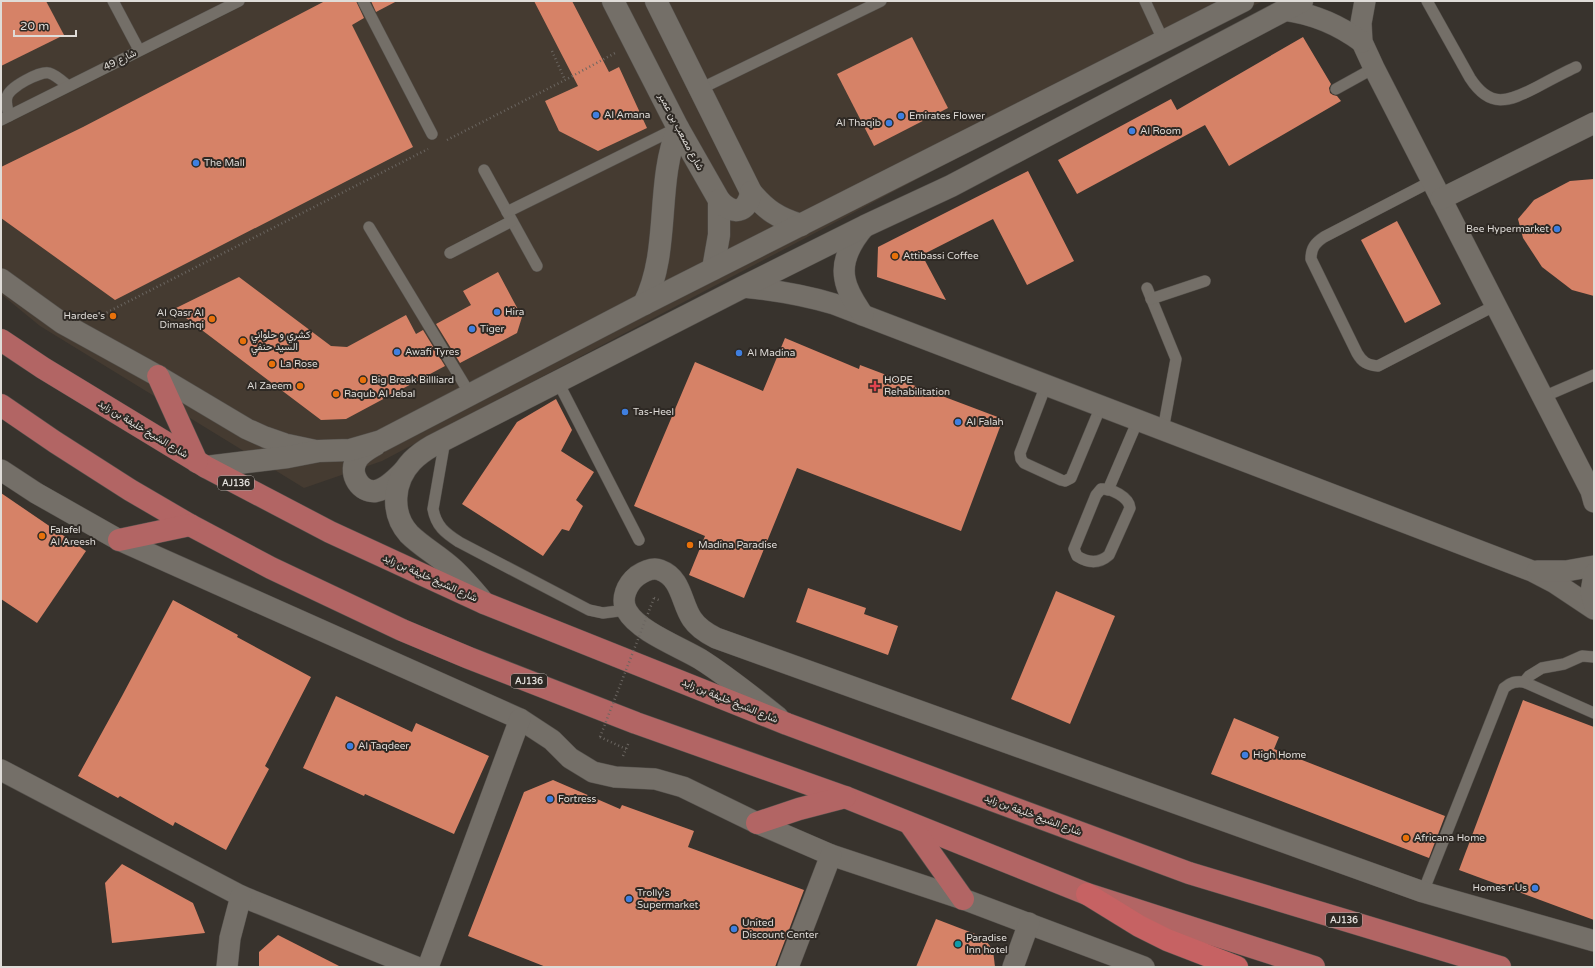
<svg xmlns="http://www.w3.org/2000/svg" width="1595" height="968" viewBox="0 0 1595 968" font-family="'Varela Round',Vazirmatn,sans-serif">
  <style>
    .built { fill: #453b31 }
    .building { fill: #d68267 }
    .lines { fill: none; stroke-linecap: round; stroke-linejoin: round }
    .service-casing { stroke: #55514c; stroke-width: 12 }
    .minor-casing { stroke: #55514c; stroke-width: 22 }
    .tertiary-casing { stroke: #55514c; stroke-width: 23 }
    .primary-casing { stroke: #55514c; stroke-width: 23 }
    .trunk-casing { stroke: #55514c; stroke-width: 23 }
    .path { stroke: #6b6661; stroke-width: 2.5; stroke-dasharray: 1 3; stroke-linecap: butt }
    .service { stroke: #746f68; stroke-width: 11 }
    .minor { stroke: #746f68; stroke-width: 21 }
    .tertiary { stroke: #746f68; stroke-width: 22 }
    .primary { stroke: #b26564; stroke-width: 22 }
    .trunk { stroke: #c66263; stroke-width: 22 }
    .path-bridge { stroke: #6b6661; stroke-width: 2.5; stroke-dasharray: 1 3; stroke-linecap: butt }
    .shop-dot { fill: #3f7fe0; stroke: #2e2924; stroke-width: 1.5 }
    .food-dot { fill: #e8710a; stroke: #2e2924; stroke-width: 1.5 }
    .health-dot { fill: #e0444e; stroke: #2e2924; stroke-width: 1.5 }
    .culture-dot { fill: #0f9aa8; stroke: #2e2924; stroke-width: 1.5 }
    .labels { text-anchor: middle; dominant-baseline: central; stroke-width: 4; stroke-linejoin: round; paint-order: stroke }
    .shield { fill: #2e2924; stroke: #aaa6a2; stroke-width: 1 }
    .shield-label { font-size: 9px; font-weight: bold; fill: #dfdcd8 }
    .street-label { font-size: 10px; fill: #dfdcd8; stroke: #2e2924 }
    .poi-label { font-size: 10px; fill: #dfdcd8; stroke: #2e2924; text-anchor: start }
  </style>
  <rect width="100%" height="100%" fill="#38332d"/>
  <polygon class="built" points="1,1 1263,1 944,165 382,461 304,488 40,326 1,294"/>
  <g class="building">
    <polygon points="1,1 46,1 64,35 1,66"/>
    <polygon points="325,1 356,1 364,18 352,25 413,147 115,300 1,218 1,167 83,127"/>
    <polygon points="371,1 397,1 376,12"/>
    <polygon points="534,1 572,1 609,72 619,67 647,128 598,151 559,131 545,101 578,86"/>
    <polygon points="912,37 948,108 874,146 837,74"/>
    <polygon points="1303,37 1331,84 1329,88 1330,93 1333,95 1337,96 1341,101 1229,166 1205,125 1077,194 1058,160 1171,99 1177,110"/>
    <polygon points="1028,171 1074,261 1027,285 993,219 922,255 946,300 877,277 878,247"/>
    <polygon points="1594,179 1594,296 1572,290 1542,267 1523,238 1518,219 1534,200 1570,181"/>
    <polygon points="1397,221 1441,304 1405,323 1361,240"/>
    <polygon points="498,272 522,317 517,333 460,363 436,324 471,305 463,291"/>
    <polygon points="239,277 331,346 347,347 406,315 416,334 423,330 445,366 346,419 321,420 174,309"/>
    <polygon points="785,338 859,369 860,365 1003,419 961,531 797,468 744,598 689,575 705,536 634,506 695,362 763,391"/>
    <polygon points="556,399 572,430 561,451 594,472 576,500 583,506 569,531 562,529 543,556 462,504 517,422"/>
    <polygon points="1,493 86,551 37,623 1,599"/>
    <polygon points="808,588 866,608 864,614 898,626 888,655 796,622"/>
    <polygon points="1056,591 1115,616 1070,724 1011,699"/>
    <polygon points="173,600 238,635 237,637 311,677 265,766 269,769 226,850 175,822 173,826 120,796 118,798 78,776 122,696"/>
    <polygon points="336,696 412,732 416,723 489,756 454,834 365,794 364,796 303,768"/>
    <polygon points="1523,700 1594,727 1594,920 1459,870"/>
    <polygon points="1234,718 1279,737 1274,749 1445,816 1429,858 1211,774"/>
    <polygon points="553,780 620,809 622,805 694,831 688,847 804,890 775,967 546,967 468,936 524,792"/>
    <polygon points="122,864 193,903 205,933 112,943 105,883"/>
    <polygon points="936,919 983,937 993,950 995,967 916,967"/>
    <polygon points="278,935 341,967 259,967 259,952"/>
  </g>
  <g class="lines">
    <g class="service-casing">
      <g id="service">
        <polyline points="113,1 139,50"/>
        <polyline points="363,1 432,134"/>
        <polyline points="1145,1 1164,42"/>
        <path d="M1427,1l43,77c20,31 38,24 67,9 13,-7 26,-14 39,-20"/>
        <polyline points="700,89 881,1"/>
        <polyline points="1336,89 1374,68"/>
        <path d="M9,116c-1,-6 -4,-13 -2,-19 2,-10 33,-26 42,-24 7,2 13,8 19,13"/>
        <polyline points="1,120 239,1"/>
        <polyline points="484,170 537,266"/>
        <path d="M1432,181l-108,56c-9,6 -13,11 -13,22l46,94c5,9 10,12 21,13l118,-61"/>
        <polyline points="507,212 677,128"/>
        <polyline points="369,227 470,394"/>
        <polyline points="450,253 512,221"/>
        <polyline points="1147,288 1176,359 1163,430"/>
        <polyline points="1151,299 1205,281"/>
        <polyline points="558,382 639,540"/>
        <polyline points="1046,385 1020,453 1021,459 1024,463 1061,480 1065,481 1071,478 1101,406"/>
        <polyline points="1543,397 1594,375"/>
        <path d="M445,440l-12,69c3,17 12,24 26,33l130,68 14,3 23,-3"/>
        <path d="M1101,489c10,-1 28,8 29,19l-21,47c-10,9 -21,8 -32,1l-3,-7 22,-54z"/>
        <polyline points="1108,490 1138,420"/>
        <polyline points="1594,657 1582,656 1564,664 1542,668 1529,676 1524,682 1594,713"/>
        <path d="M1423,892l81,-204c7,-6 12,-7 20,-6"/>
      </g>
    </g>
    <g class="minor-casing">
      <g id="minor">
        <polyline points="1365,1 1361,23 1362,42 1374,68 1591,491 1594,502"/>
        <path d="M1284,10c30,4 54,14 78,32"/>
        <polyline points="1441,199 1594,123"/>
        <polyline points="1,279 62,323 158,376 247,429 265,437 285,444 318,451"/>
        <path d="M743,287c31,3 61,8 91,17l698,267 23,12 39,26"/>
        <path d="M863,315c-7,-11 -16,-23 -18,-36 -4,-19 8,-39 20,-53"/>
        <polyline points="1,470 36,493 119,540 520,719 552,740 570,758 593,772 615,777 655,779 683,787 757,823 831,855 963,899 1144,967"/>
        <polyline points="1537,571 1566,571 1594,566"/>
        <polyline points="1594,574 1591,592 1594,604"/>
        <path d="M778,717c-25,-20 -51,-41 -78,-58 -20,-12 -62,-28 -73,-48 -7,-12 0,-27 10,-35 6,-4 15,-9 23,-6 22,8 21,33 32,49 6,9 14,14 24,19l707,254 171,49"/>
        <polyline points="1,770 241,896 416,967"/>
        <polyline points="227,967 230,938 241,896"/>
        <polyline points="428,967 520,719"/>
        <polyline points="788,967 831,855"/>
        <polyline points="1013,967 1029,923"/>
      </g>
    </g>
    <g class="tertiary-casing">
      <g id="tertiary">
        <polyline points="613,1 678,128 719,200 719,235 713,269"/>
        <path d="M656,1l95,191c15,18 27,26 50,33"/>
        <path d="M719,200c13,16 29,13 32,-8"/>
        <path d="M644,304c27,-54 11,-120 34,-176"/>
        <path d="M375,445c-7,4 -15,8 -19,16 -7,13 4,32 20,30 11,-2 21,-13 28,-20"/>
        <polyline points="206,467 288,457 319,451 350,450 381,441 644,304 1243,1"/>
        <path d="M484,603c-10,-12 -20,-24 -31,-34 -14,-13 -31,-22 -44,-35 -19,-21 -16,-53 3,-73 6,-6 13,-11 20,-15l311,-159 122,-61 86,-40 351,-185"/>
      </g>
    </g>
    <g class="primary-casing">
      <g id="primary">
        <polyline points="1,340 43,368 206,467 330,532 484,603 787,724 1189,873 1500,967"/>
        <polyline points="158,376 197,462"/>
        <polyline points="1,405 55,442 130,490 190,525 271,568 402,630 469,658 636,723 845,797 1087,894 1314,967"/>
        <polyline points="119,540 190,525"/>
        <polyline points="757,823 799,809 845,797"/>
        <polyline points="910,824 963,899"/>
      </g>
    </g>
    <g class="trunk-casing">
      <polyline id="trunk" points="1087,894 1139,926 1167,940 1237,967"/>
    </g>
    <g class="path">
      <polyline points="552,51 565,80"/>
      <polyline points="447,140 565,80 617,52"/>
      <polyline points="96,318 428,149"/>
      <polyline points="654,598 661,601"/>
      <polyline points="600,737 626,749"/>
      <polyline points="623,756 629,742"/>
    </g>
    <use href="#service" class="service"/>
    <use href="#minor" class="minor"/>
    <use href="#tertiary" class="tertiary"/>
    <use href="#primary" class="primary"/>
    <use href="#trunk" class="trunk"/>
    <polyline class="path-bridge" points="600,737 654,598"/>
  </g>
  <g class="shop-dot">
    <circle cx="596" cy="115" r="4"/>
    <circle cx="901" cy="116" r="4"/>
    <circle cx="889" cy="123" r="4"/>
    <circle cx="1132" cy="131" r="4"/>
    <circle cx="196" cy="163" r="4"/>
    <circle cx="1557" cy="229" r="4"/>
    <circle cx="497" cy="312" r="4"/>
    <circle cx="472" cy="329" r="4"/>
    <circle cx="397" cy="352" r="4"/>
    <circle cx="739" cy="353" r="4"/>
    <circle cx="625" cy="412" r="4"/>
    <circle cx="958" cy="422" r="4"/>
    <circle cx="350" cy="746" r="4"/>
    <circle cx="1245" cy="755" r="4"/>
    <circle cx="550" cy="799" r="4"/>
    <circle cx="1535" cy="888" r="4"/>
    <circle cx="629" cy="899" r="4"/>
    <circle cx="734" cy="929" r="4"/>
  </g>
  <g class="food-dot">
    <circle cx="895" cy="256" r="4"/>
    <circle cx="113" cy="316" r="4"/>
    <circle cx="212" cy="319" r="4"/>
    <circle cx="243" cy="341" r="4"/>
    <circle cx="272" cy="364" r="4"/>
    <circle cx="363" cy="380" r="4"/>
    <circle cx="300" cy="386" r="4"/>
    <circle cx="336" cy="394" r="4"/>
    <circle cx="42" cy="536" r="4"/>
    <circle cx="690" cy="545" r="4"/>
    <circle cx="1406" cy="838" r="4"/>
  </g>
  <path class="health-dot" d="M873 380h4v4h4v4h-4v4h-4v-4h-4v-4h4z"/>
  <circle class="culture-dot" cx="958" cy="944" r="4"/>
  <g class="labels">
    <g class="shield">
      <rect x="218" y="476" width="36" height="14" rx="3"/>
      <rect x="511" y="674" width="36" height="14" rx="3"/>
      <rect x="1326" y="913" width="36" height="14" rx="3"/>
    </g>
    <g class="shield-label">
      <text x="236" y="483">AJ136</text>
      <text x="529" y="681">AJ136</text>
      <text x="1344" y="920">AJ136</text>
    </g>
    <g class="street-label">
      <text transform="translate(120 60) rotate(-26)">شارع 49</text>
      <text transform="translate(681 132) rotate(62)">شارع مصعب بن عمير</text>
      <text transform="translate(143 429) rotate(31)">شارع الشيخ خليفة بن زايد</text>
      <text transform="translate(430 578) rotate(24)">شارع الشيخ خليفة بن زايد</text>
      <text transform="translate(730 701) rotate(22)">شارع الشيخ خليفة بن زايد</text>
      <text transform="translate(1033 815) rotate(20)">شارع الشيخ خليفة بن زايد</text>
    </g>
    <g class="poi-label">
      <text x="604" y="115">Al Amana</text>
      <text x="909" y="116">Emirates Flower</text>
      <text x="881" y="123" text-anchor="end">Al Thaqib</text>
      <text x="1140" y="131">Al Room</text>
      <text x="204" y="163">The Mall</text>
      <text x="1549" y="229" text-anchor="end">Bee Hypermarket</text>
      <text x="903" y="256">Attibassi Coffee</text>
      <text x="505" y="312">Hira</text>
      <text x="204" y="313" text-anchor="end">Al Qasr Al<tspan x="204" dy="12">Dimashqi</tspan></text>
      <text x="105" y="316" text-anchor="end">Hardee's</text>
      <text x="480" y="329">Tiger</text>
      <text x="251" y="335">كشري و حلواني<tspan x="251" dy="12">السيد حنفي</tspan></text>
      <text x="405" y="352">Awafi Tyres</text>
      <text x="747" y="353">Al Madina</text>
      <text x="280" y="364">La Rose</text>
      <text x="371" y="380">Big Break Billliard</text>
      <text x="884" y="380">HOPE<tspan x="884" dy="12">Rehabilitation</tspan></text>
      <text x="292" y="386" text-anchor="end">Al Zaeem</text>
      <text x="344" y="394">Raqub Al Jebal</text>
      <text x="633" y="412">Tas-Heel</text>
      <text x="966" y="422">Al Falah</text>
      <text x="50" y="530">Falafel<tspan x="50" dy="12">Al Areesh</tspan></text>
      <text x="698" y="545">Madina Paradise</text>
      <text x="358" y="746">Al Taqdeer</text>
      <text x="1253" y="755">High Home</text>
      <text x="558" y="799">Fortress</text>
      <text x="1414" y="838">Africana Home</text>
      <text x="1527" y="888" text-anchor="end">Homes r Us</text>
      <text x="637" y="893">Trolly's<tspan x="637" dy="12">Supermarket</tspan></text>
      <text x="742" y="923">United<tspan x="742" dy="12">Discount Center</tspan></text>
      <text x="966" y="938">Paradise<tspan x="966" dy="12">Inn hotel</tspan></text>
    </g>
  </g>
  <rect width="1595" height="968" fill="none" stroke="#dfdcd8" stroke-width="4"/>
  <path d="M14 30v6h62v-6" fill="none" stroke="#dfdcd8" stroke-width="2"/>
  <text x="20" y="30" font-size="12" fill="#dfdcd8" stroke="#2e2924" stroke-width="3" paint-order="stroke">20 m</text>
</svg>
